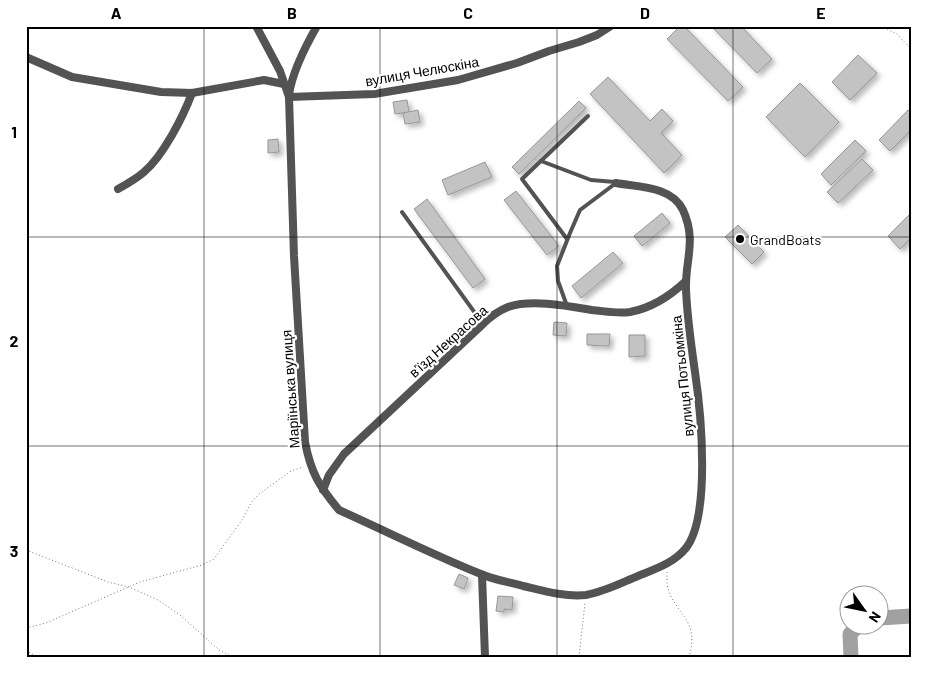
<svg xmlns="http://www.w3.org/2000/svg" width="937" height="683" viewBox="0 0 937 683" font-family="Barlow,sans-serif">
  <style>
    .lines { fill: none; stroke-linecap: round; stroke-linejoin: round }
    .river { stroke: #a1a1a1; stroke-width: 15 }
    .building { fill: #c3c3c3; stroke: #979797; filter: url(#shadow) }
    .path { stroke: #757575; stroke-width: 1; stroke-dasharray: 1 2.5; stroke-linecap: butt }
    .lane { stroke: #535353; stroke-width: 4 }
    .street { stroke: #535353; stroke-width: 8 }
    .grid { fill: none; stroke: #000; stroke-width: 1; stroke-opacity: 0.55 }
    .poi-dot { fill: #000; stroke: #fff; stroke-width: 2 }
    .labels { text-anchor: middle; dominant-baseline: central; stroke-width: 4.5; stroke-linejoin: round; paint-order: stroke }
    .street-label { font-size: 14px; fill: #000; stroke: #fff }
    .poi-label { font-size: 14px; fill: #000; stroke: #fff; text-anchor: start }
    .neatline { fill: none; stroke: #000; stroke-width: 2 }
    .grid-label { font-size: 16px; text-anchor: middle; font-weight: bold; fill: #000 }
  </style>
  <defs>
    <filter id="shadow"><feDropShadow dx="3.5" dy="3.5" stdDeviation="2.5" flood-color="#0004"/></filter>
  </defs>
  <rect width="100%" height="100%" fill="#fff"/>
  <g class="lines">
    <g class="river">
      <polyline points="880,618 911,616"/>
      <polyline points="851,657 850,634 858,626"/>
    </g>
  </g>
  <g class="building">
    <polygon points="680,26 684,26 743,87 728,101 667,39"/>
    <polygon points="711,26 741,26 772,59 757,73"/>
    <polygon points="858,55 877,73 850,100 832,82"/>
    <polygon points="608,77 650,121 662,109 673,121 661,133 682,155 664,173 590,94"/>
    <polygon points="800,83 839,122 805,157 766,117"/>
    <polygon points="407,100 409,112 395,114 393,102"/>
    <polygon points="579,101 586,108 519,174 512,167"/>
    <polygon points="418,110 420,122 405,124 403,113"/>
    <polygon points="908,110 911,113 911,130 890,151 879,140"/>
    <polygon points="278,139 279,152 268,153 268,140"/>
    <polygon points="855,140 866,151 831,185 821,174"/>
    <polygon points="862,159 873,170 838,203 827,192"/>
    <polygon points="485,162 492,177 448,195 442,180"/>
    <polygon points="516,191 559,246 547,255 504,200"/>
    <polygon points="427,199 485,279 473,288 414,209"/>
    <polygon points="662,213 670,223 642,246 634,236"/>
    <polygon points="911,213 911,238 900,249 888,236"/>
    <polygon points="738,225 764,252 752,264 725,237"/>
    <polygon points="613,252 623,263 581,298 572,286"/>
    <polygon points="554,322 567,323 566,336 553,335"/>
    <polygon points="587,334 610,334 609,346 587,345"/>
    <polygon points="629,335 645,335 645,356 629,357"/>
    <polygon points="459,574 468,578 464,589 454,585"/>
    <polygon points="498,596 513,597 512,610 504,609 504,612 496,611"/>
  </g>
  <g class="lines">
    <g class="path">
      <polyline points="881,26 897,34 911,49"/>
      <polyline points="26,550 108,582 129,587 158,600 180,615 219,650 233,657"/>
      <path d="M667,572c0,4 0,8 0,12 5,29 34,34 22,73"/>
      <polyline points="26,628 46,623 140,582 202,565 214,559 242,520 251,503 259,494 291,471 303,467"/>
      <polyline points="26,651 38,657"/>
      <polyline points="579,657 585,603"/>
    </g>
    <g class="lane">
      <polyline points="541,161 591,180 615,182"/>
      <polyline points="402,212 483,324"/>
      <polyline points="567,239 522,179 588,116"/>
      <polyline points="567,306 558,281 557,266 570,233 580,210 616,183"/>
    </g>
    <g class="street">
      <path d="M256,26l24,45 9,26 5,159 11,186c6,31 14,44 34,68 47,21 94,45 142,64 13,6 28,8 42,12 21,5 41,11 63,9 18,-3 35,-12 52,-19 17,-7 36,-13 48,-28 25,-32 15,-136 9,-176 -4,-28 -8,-55 -9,-83 -1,-29 11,-48 -3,-79 -11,-24 -45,-23 -67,-27"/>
      <polyline points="26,57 72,77 161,92 192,93 264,80 284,84"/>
      <path d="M289,95c3,-23 16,-48 28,-69"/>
      <polyline points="289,97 374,94 458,80 517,63 549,51 579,42 597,35 611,26"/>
      <path d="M118,189c9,-5 18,-10 26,-17 19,-16 39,-55 48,-79"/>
      <path d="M323,490l6,-15 15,-21 139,-130c7,-7 15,-13 25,-17 23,-8 60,-1 84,3 12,1 25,4 38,2 22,-4 40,-16 56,-31"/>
      <polyline points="482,575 485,657"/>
    </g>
  </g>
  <path class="grid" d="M204,26v631M380,26v631M557,26v631M733,26v631M26,237h885M26,446h885"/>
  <circle class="poi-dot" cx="740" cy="239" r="5"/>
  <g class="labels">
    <g class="street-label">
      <text transform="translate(422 71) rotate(-10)">вулиця Челюскіна</text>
      <text transform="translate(448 341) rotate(-42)">в'їзд Некрасова</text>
      <text transform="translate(682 376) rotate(-96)">вулиця Потьомкіна</text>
      <text transform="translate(290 389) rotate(-94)">Маріїнська вулиця</text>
    </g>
    <g class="poi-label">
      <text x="750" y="239">GrandBoats</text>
    </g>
  </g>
  <rect width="937" height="683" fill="none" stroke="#ffffff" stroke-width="55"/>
  <g transform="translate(864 610) rotate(123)"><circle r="24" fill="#ffffff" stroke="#999999"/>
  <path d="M0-4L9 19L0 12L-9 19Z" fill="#000000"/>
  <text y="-8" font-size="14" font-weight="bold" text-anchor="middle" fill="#000000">N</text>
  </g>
  <rect x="28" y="28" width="882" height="628" class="neatline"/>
  <g class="grid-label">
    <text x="116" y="19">A</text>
    <text x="292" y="19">B</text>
    <text x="468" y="19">C</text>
    <text x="645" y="19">D</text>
    <text x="821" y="19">E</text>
    <text x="14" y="138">1</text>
    <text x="14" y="347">2</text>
    <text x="14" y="557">3</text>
  </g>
</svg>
